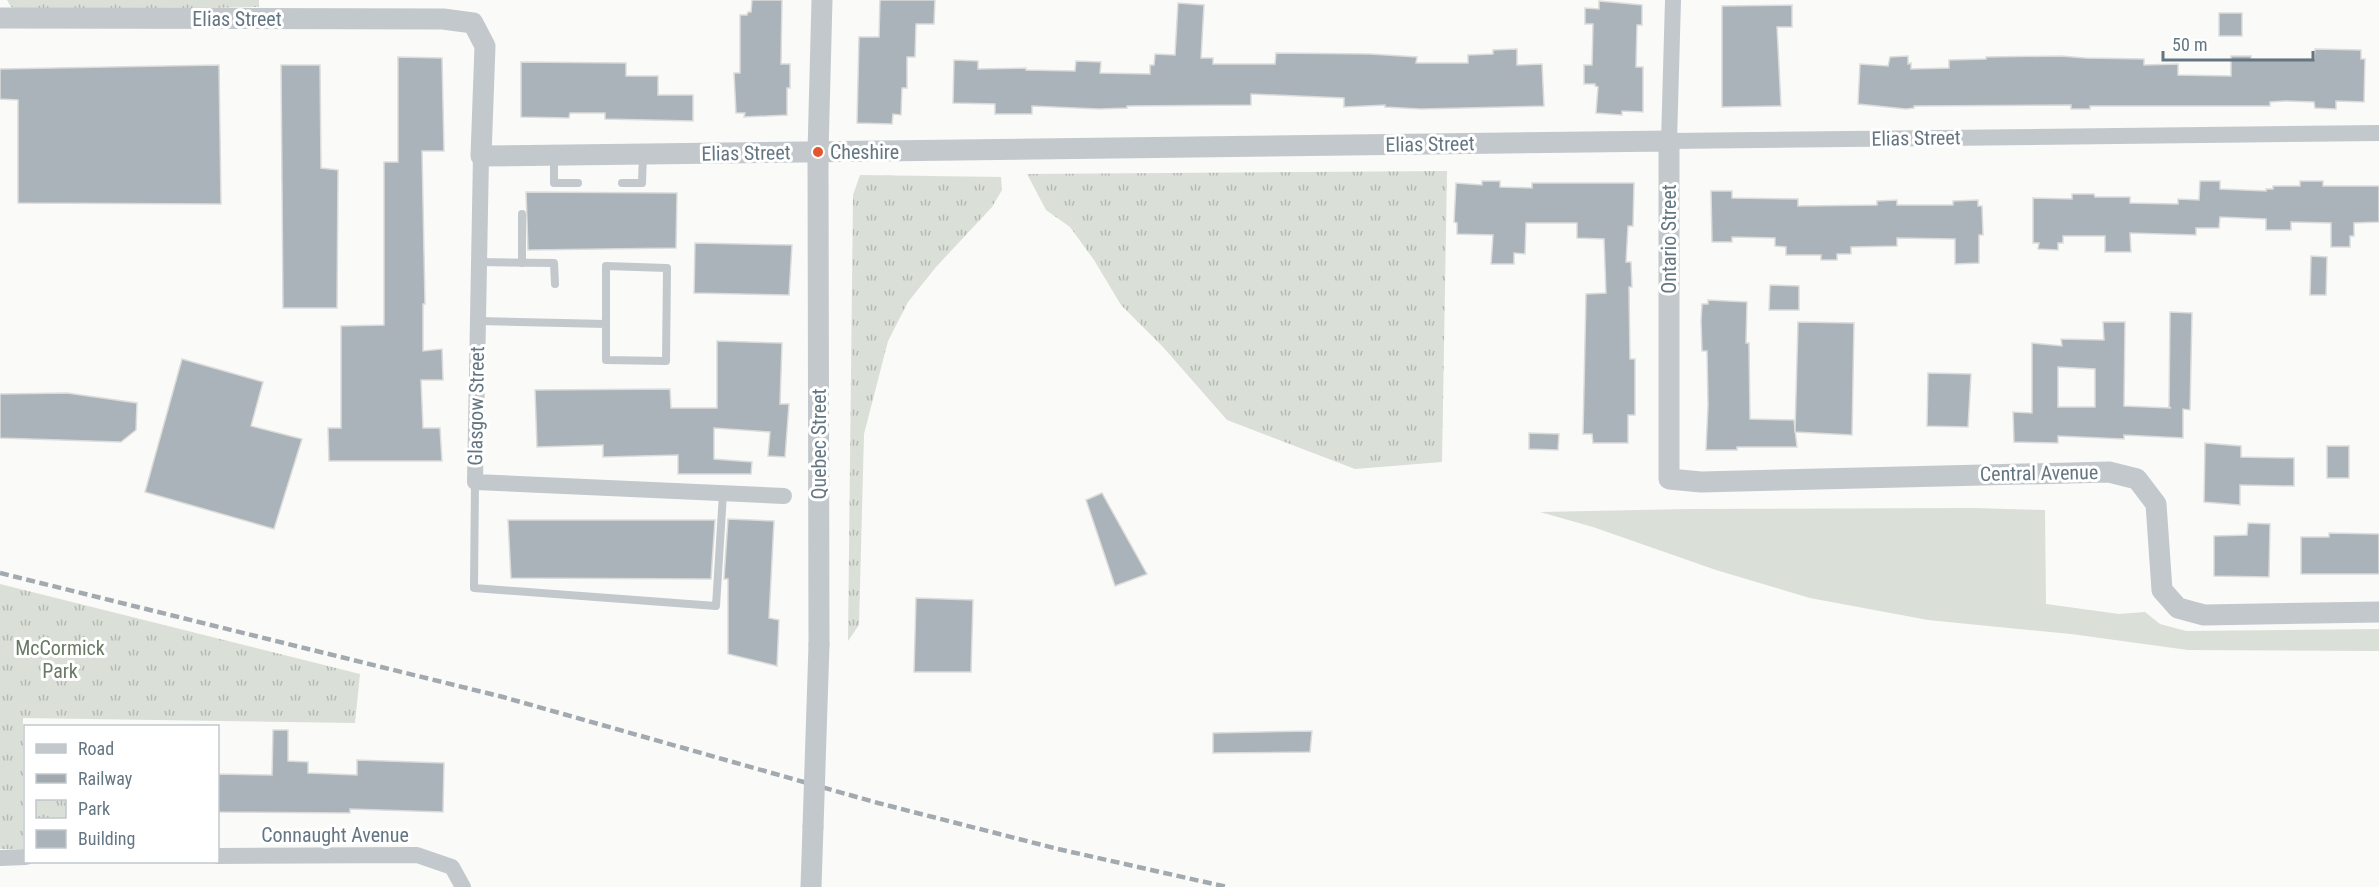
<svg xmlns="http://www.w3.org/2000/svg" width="2379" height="887" viewBox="0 0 2379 887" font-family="'Roboto Condensed',sans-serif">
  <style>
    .grass { fill: #dadfd7 }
    .park { fill: url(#park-tufts) }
    .building { fill: #aab3b9; stroke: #dcdcda; stroke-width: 1.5; fill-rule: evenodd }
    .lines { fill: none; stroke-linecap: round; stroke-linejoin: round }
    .service { stroke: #c3c8cc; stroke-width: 8 }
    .minor { stroke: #c3c8cc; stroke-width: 16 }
    .tertiary { stroke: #c3c8cc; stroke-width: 21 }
    .rail { stroke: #a2aab0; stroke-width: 4.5; stroke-dasharray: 9 4.5; stroke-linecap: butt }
    .tertiary-bridge { stroke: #c3c8cc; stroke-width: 21 }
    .poi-dot { fill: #e4572e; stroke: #fff; stroke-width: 2 }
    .labels { text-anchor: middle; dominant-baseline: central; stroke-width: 6; stroke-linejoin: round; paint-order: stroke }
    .street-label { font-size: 20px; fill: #657683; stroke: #fff }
    .poi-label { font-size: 20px; fill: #657683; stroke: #fff; text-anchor: start }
    .park-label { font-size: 20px; fill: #687a64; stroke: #fff }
  </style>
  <defs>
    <pattern id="park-tufts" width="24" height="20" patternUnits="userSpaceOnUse" patternTransform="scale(1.5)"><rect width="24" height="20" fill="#dadfd7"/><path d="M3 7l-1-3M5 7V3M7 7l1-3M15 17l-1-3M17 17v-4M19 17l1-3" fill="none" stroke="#b4b9b4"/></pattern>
  </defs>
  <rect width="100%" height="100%" fill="#fafaf8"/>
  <polygon class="grass" points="1974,508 2045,510 2046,604 2119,614 2145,612 2160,624 2186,631 2379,629 2379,651 2188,650 2071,634 1928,620 1810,598 1716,570 1593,527 1540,512 1689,509"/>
  <g class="park">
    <polygon points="7,0 259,0 259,7 24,12 11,7"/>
    <polygon points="1447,171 1442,462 1355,469 1227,420 1163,347 1121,305 1094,260 1070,227 1046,210 1027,174"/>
    <polygon points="860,175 1001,177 1002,190 992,207 936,267 908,302 888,341 864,434 859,625 848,641 853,195"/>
    <polygon points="0,584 360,674 355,723 23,718 23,849 0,849"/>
  </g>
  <g class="building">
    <polygon points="752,0 782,0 781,64 790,64 790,88 787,88 787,115 744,117 745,113 736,113 734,73 740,73 740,15 747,15 748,12 751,12"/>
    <polygon points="880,0 935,0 934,24 916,24 915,57 907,57 907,88 902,88 901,115 893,114 892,124 857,123 859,37 879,37"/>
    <polygon points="1599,1 1642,5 1642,25 1637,25 1636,67 1643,67 1643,112 1622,111 1622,115 1596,113 1598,87 1595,86 1595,84 1584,84 1584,65 1592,65 1593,24 1585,24 1585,8 1599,9"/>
    <polygon points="1178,3 1204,5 1201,58 1213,58 1213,64 1275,64 1276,53 1370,54 1417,57 1416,63 1468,63 1468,55 1493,54 1493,50 1517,49 1517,65 1542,64 1544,106 1421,109 1385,107 1385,105 1344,107 1344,98 1251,94 1251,105 1127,106 1127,108 1099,109 1032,106 1032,114 995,114 995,104 953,103 954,60 978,61 978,69 1026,68 1026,70 1075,71 1076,61 1101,62 1100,73 1150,74 1150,65 1154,65 1155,54 1175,55"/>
    <polygon points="1792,5 1792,27 1777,27 1781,106 1722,107 1722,6"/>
    <rect x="2219" y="13" width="23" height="23"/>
    <polygon points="2315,49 2361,50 2361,59 2365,59 2364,102 2336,101 2336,109 2315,108 2314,102 2285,101 2270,102 2270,106 2090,106 2090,109 2071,109 2071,105 1914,106 1914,108 1906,109 1858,104 1860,64 1888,66 1890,57 1908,56 1908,64 1911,63 1911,69 1949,68 1949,60 1986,59 1986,57 2061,56 2085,58 2144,59 2144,65 2178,64 2178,75 2231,76 2231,56 2251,56 2251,59 2314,59"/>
    <polygon points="398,57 442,58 444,151 422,151 425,304 423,304 423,351 442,349 443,380 421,380 423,428 440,428 442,461 329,461 328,428 341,428 341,326 384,325 384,162 398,162"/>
    <polygon points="521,62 626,63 626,76 658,76 658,95 693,95 693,121 605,119 605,113 570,113 569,118 521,117"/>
    <polygon points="219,65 221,204 18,203 18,100 0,99 0,69"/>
    <polygon points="281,65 320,65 321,168 338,170 337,308 283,308"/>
    <polygon points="1482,181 1500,181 1500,187 1532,188 1532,183 1634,183 1633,226 1628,226 1626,262 1631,262 1632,287 1629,287 1630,359 1635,359 1635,415 1628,415 1628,443 1593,443 1592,434 1583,434 1586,294 1606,293 1604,239 1577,238 1577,223 1526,223 1525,254 1514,253 1514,264 1491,264 1493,235 1457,234 1457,223 1454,222 1456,183 1482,185"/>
    <polygon points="2200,181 2220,181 2220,189 2266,191 2266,189 2273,189 2273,186 2300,186 2300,181 2323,181 2323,186 2379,186 2379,222 2354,223 2354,236 2350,236 2350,247 2331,247 2331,223 2291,222 2291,230 2266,230 2266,219 2220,217 2219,228 2196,228 2196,235 2130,233 2131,252 2105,252 2105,236 2063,236 2063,243 2058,243 2058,250 2038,249 2039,243 2033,243 2033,198 2072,199 2072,194 2094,194 2095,197 2130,197 2130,203 2178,204 2178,199 2199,200"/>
    <polygon points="1711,191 1732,191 1732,198 1798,199 1798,206 1877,205 1877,201 1897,200 1897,205 1953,205 1953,201 1978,200 1978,206 1982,206 1983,235 1979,235 1979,263 1955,264 1955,239 1897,238 1897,246 1851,247 1851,254 1837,254 1837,260 1821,260 1821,255 1786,255 1786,247 1775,246 1775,238 1732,237 1732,242 1712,242"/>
    <polygon points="526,192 677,193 676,248 528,250"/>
    <polygon points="695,243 792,245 789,295 694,293"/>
    <polygon points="2311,256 2327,257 2326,295 2310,295"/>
    <polygon points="1770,285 1799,286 1799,310 1769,310"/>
    <polygon points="1708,300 1747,302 1746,343 1749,343 1750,419 1794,420 1797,447 1737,447 1737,450 1706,450 1708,405 1707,351 1702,351 1701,321 1702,304 1708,304"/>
    <path d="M2170,312l22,1 -2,97 -7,-1v29l-59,-3v4l-66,-3v7l-44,-1 -1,-30 19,1v-70l30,3 -1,-7 43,1 -1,-18h22l-1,84 47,2 -2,-1zM2058,367l37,2v38h-37z"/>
    <polygon points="1798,322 1854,323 1852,435 1795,432"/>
    <polygon points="717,341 782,343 780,404 789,404 785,457 768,456 770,432 714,428 714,459 752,462 751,474 678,474 678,455 603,457 603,445 537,447 535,390 670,389 671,408 717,408"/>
    <polygon points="182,359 263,382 251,426 302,439 274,529 145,492"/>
    <polygon points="1928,373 1971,374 1968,427 1927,426"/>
    <polygon points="67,393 137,403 136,430 121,442 0,438 0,394"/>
    <polygon points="1529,433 1559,434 1558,450 1529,449"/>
    <polygon points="2205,443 2241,446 2241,457 2294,458 2294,486 2240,485 2240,505 2204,502"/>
    <rect x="2327" y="446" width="22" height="32"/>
    <polygon points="1102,493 1147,574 1115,586 1086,500"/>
    <polygon points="728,519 774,521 769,618 779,620 777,666 728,654 728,579 724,579"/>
    <polygon points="508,520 715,520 711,579 511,578"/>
    <polygon points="2248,523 2270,524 2269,577 2214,576 2214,536 2247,535"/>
    <polygon points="2329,533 2379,534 2379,574 2301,574 2301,537 2329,537"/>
    <polygon points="916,598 973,600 971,672 914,672"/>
    <polygon points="273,730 288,730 288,761 308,762 308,773 357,775 357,760 444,763 443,812 350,809 350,813 218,812 218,774 272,775"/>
    <polygon points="1312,731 1310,752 1213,753 1213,733"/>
  </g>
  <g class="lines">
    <g class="service">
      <polyline points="554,156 554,183 578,183"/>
      <polyline points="622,183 642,183 643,154"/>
      <polyline points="522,214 522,263"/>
      <polyline points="479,262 554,263 555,284"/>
      <polyline points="478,321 606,324 606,360 666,361 667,268 606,266 606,324"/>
      <polyline points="475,482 474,588 716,606 723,494"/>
    </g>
    <g class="minor">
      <polyline points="1673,0 1669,141 2379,133"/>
      <polyline points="481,156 475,482 784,496"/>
      <polyline points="218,856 417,855 452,867 463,887"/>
      <polyline points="0,858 26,857"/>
    </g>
    <g class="tertiary">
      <polyline points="0,18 443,19 473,23 485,46 481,156 1669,141 1669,479 1701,482 2109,472 2137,479 2156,504 2162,590 2178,608 2204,615 2379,612"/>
      <polyline points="819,645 818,152 822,0"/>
      <polyline points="811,887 813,827"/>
    </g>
    <polyline class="rail" points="0,573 503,697 878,803 1058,849 1227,887"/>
    <polyline class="tertiary-bridge" points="813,827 819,645"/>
  </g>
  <circle class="poi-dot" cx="818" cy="152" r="6"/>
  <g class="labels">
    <g class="street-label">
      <text x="237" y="19">Elias Street</text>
      <text transform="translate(1916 138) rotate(-1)">Elias Street</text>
      <text transform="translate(1430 144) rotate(-1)">Elias Street</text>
      <text transform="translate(746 153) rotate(-1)">Elias Street</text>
      <text transform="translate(1669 239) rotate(-90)">Ontario Street</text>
      <text transform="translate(476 406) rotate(-89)">Glasgow Street</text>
      <text transform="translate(819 444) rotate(-90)">Quebec Street</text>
      <text transform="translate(2039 473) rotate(-1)">Central Avenue</text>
      <text x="335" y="835">Connaught Avenue</text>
    </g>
    <g class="poi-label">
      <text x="830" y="152">Cheshire</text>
    </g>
    <g class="park-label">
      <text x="60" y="648">McCormick<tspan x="60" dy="23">Park</tspan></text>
    </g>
  </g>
  <rect x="24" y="725" width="195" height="138" fill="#ffffff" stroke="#c1c8cd" stroke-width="1.5"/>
  <rect x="36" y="744" width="30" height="9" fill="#c3c8cc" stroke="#c1c8cd" stroke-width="1.5"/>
  <text x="78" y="755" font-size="18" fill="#657683">Road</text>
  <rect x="36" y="774" width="30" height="9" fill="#a2aab0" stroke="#c1c8cd" stroke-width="1.5"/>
  <text x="78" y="785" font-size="18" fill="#657683">Railway</text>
  <rect x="36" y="800" width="30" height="18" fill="url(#park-tufts)" stroke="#c1c8cd" stroke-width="1.5"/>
  <text x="78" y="815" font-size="18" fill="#657683">Park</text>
  <rect x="36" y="830" width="30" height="18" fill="#aab3b9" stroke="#c1c8cd" stroke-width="1.5"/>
  <text x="78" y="845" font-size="18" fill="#657683">Building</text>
  <path d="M2163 51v9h150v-9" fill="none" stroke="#657683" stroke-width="3"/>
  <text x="2172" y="51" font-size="18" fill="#657683" stroke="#ffffff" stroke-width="4.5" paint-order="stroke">50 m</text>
</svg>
